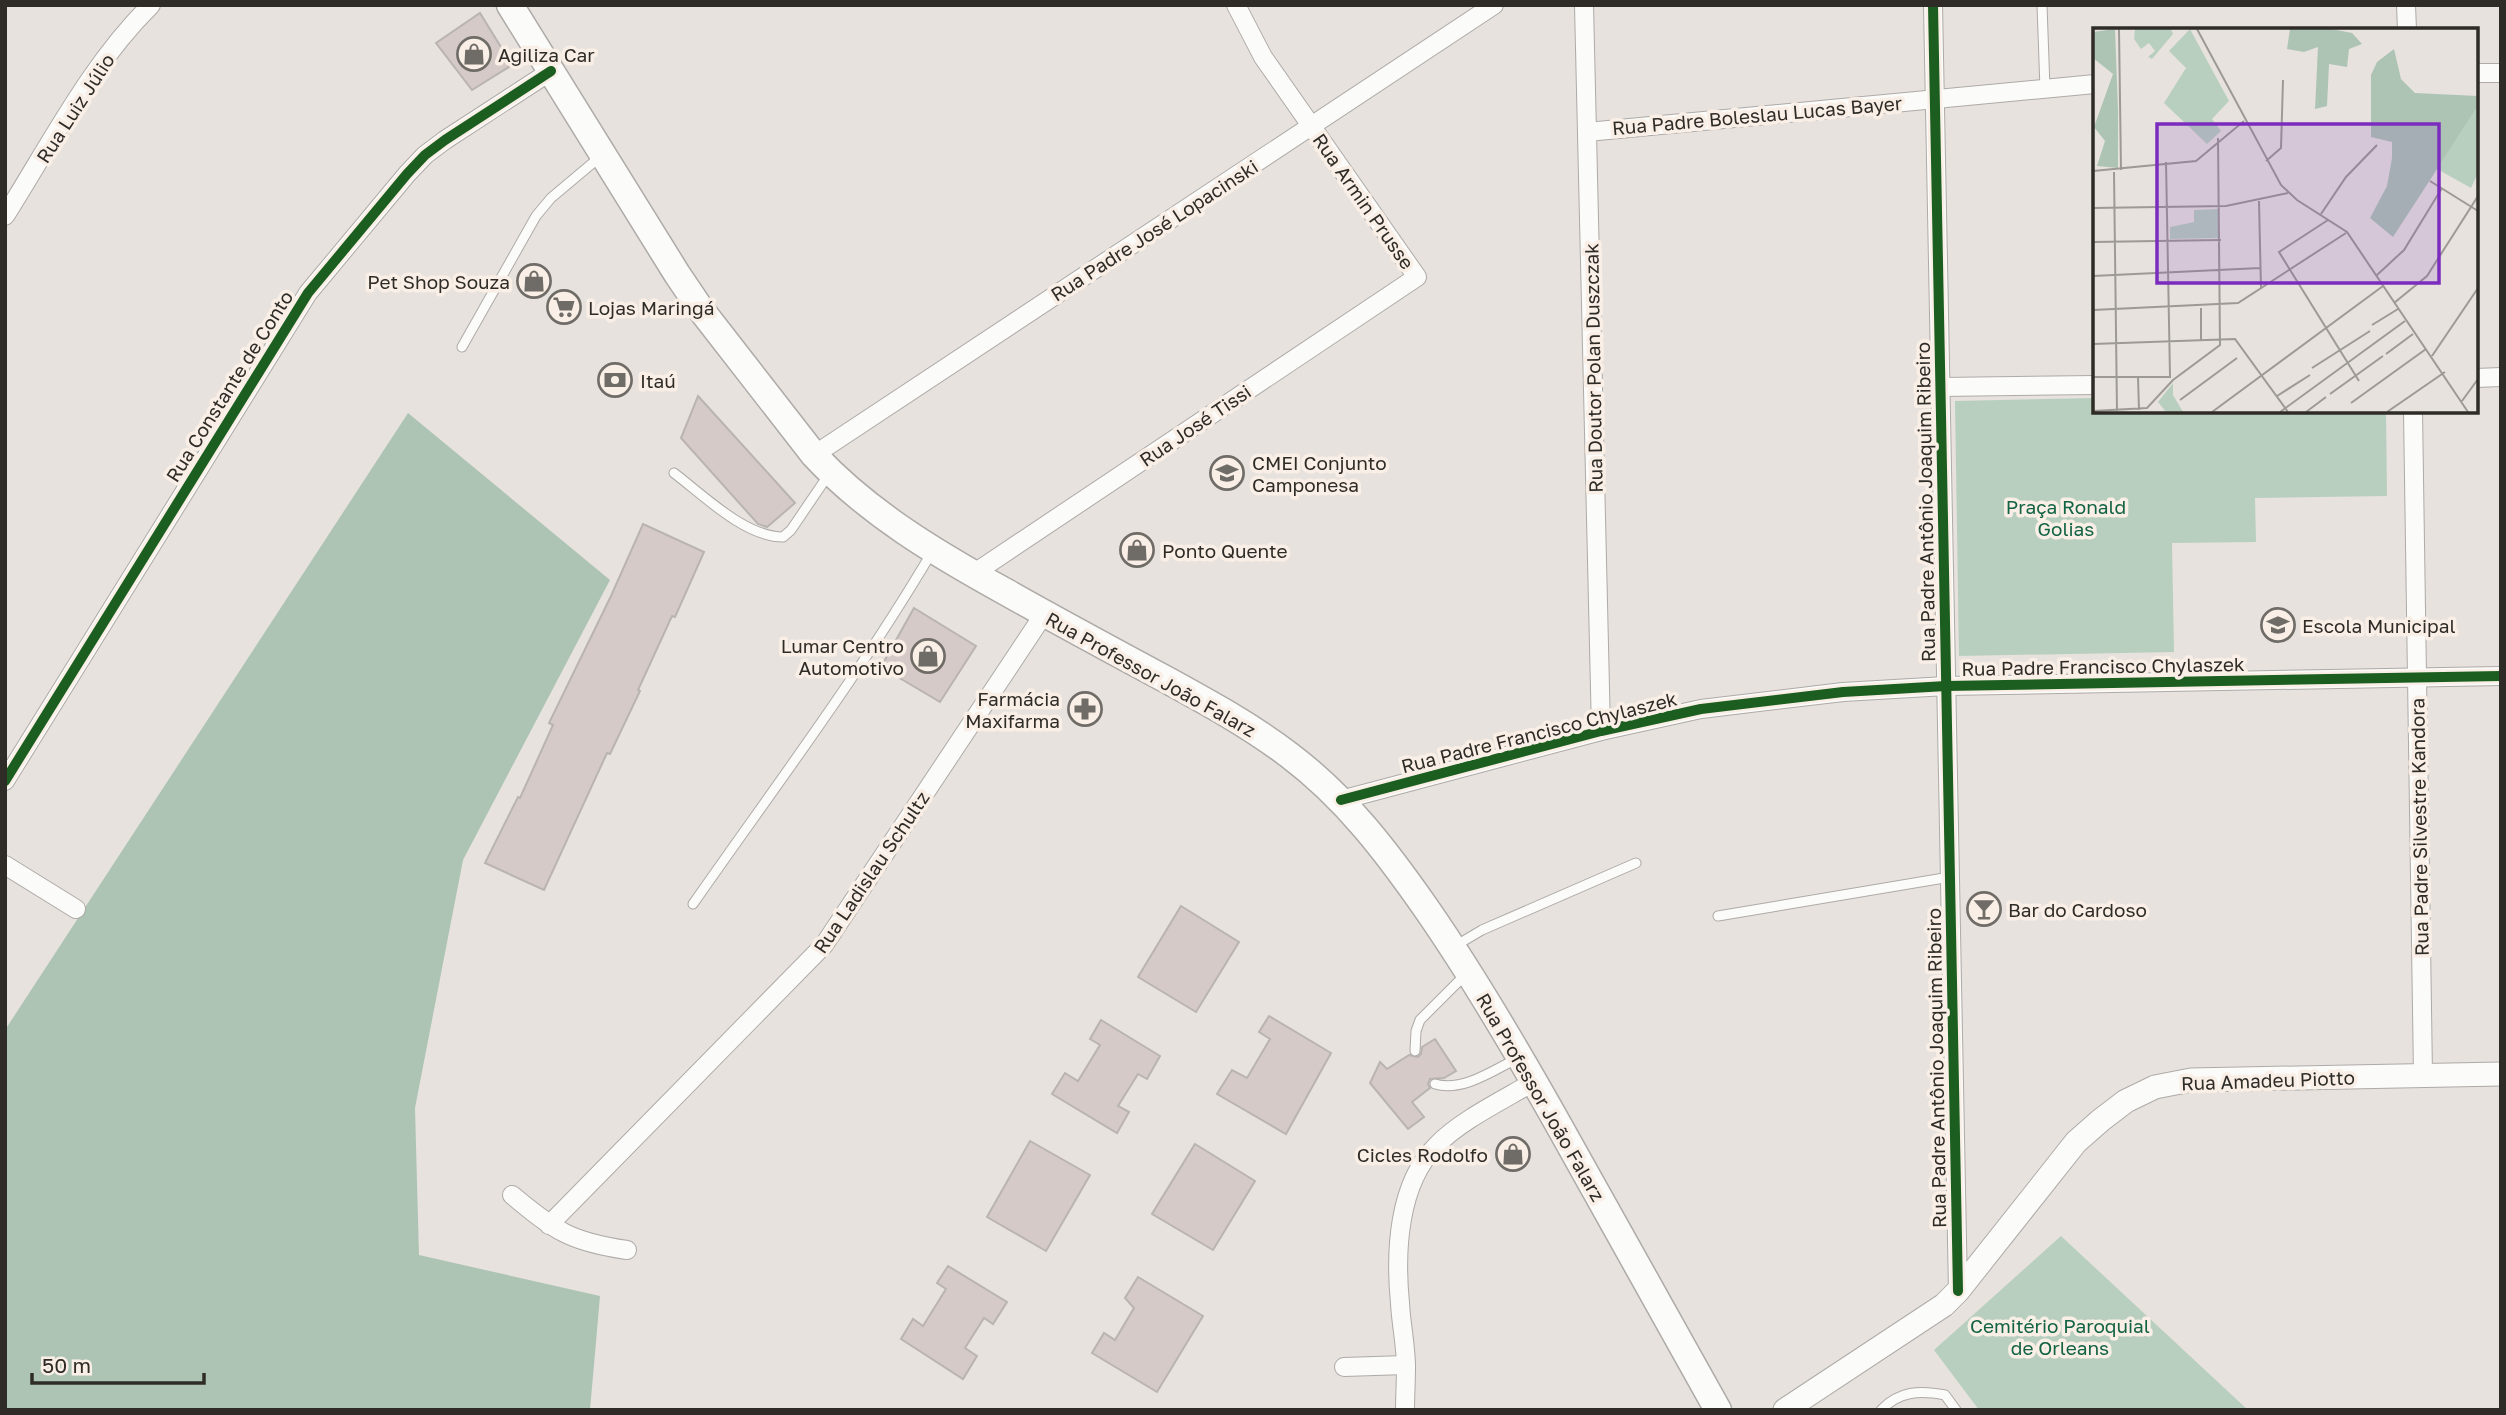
<svg xmlns="http://www.w3.org/2000/svg" width="2506" height="1415" viewBox="0 0 2506 1415" font-family="'Golos Text',sans-serif">
  <style>
    .green { fill: #b8cfbf }
    .forest { fill: #adc4b4 }
    .building { fill: #d5cac7; stroke: #b9b4b2; stroke-width: 2 }
    .lines { fill: none; stroke-linecap: round; stroke-linejoin: round }
    .service-casing { stroke: #aeaaa7; stroke-width: 11 }
    .minor-casing { stroke: #aeaaa7; stroke-width: 20 }
    .tertiary-casing { stroke: #aeaaa7; stroke-width: 25 }
    .secondary-casing { stroke: #aeaaa7; stroke-width: 29 }
    .service { stroke: #fbfbfa; stroke-width: 9 }
    .minor { stroke: #fbfbfa; stroke-width: 18 }
    .tertiary { stroke: #fbfbfa; stroke-width: 23 }
    .secondary { stroke: #fbfbfa; stroke-width: 26 }
    .cycleway-casing { stroke: #f9efe6; stroke-width: 15 }
    .cycleway { stroke: #1b5e20; stroke-width: 10 }
    .labels { text-anchor: middle; dominant-baseline: central; stroke-width: 7; stroke-linejoin: round; paint-order: stroke }
    .poi-label { font-size: 19px; fill: #2f2c28; stroke: #f9efe6; text-anchor: start }
    .street-label { font-size: 19px; fill: #2f2c28; stroke: #f9efe6 }
    .park-label { font-size: 19px; fill: #126344; stroke: #f9efe6 }
    .inset-road { fill: none; stroke: #9d9995; stroke-width: 2 }
    .view { fill: #7b2cbf; fill-opacity: 0.15; stroke: #7b2cbf; stroke-width: 3.5 }
    .inset-edge { fill: none; stroke: #2f2c28; stroke-width: 3.5 }
  </style>
  <rect width="100%" height="100%" fill="#e7e2dd"/>
  <g class="green">
    <polygon points="2095,398 2095,411 2386,411 2387,496 2255,498 2256,542 2172,543 2174,652 1959,656 1955,401"/>
    <polygon points="2061,1236 2248,1410 1979,1410 1934,1350"/>
  </g>
  <polygon class="forest" points="408,413 610,580 463,860 415,1108 419,1255 600,1296 590,1410 5,1410 5,1030"/>
  <g class="building">
    <polygon points="480,13 512,65 472,90 436,43"/>
    <polygon points="698,396 795,503 767,527 758,524 681,438"/>
    <polygon points="643,524 704,552 675,617 672,616 638,690 640,691 610,754 607,753 544,890 485,863 518,797 520,798 553,725 549,723 611,596"/>
    <polygon points="914,608 976,646 940,702 881,667"/>
    <polygon points="1181,906 1239,942 1196,1012 1138,977"/>
    <polygon points="1269,1016 1331,1053 1286,1134 1217,1094 1232,1070 1247,1078 1270,1039 1259,1032"/>
    <polygon points="1101,1020 1160,1056 1147,1079 1138,1074 1118,1106 1129,1112 1117,1133 1052,1094 1065,1073 1078,1081 1100,1045 1090,1039"/>
    <polygon points="1435,1039 1456,1071 1444,1078 1430,1079 1428,1084 1430,1088 1412,1102 1424,1117 1408,1129 1370,1083 1380,1062 1387,1069 1409,1055 1418,1057 1421,1054 1422,1047"/>
    <polygon points="1030,1141 1090,1175 1046,1251 987,1217"/>
    <polygon points="1195,1144 1255,1181 1213,1250 1152,1214"/>
    <polygon points="948,1266 1007,1302 993,1324 984,1318 965,1348 977,1356 963,1379 901,1339 913,1319 923,1326 946,1289 937,1283"/>
    <polygon points="1138,1277 1203,1316 1157,1392 1092,1353 1104,1333 1115,1340 1134,1308 1125,1298"/>
  </g>
  <g class="lines">
    <g class="service-casing">
      <g id="service">
        <polyline points="2042,5 2045,89"/>
        <polyline points="462,347 536,216 551,198 601,156"/>
        <path d="M674,473c29,22 71,64 109,64l8,-7 38,-56"/>
        <path d="M693,904c81,-116 167,-230 239,-352"/>
        <polyline points="1718,916 1950,877"/>
        <polyline points="1455,946 1482,930 1636,863"/>
        <polyline points="1415,1051 1416,1031 1420,1020 1467,973"/>
        <path d="M1435,1084c28,8 59,-14 83,-26"/>
        <path d="M1881,1410c18,-19 39,-20 64,-15l11,15"/>
      </g>
    </g>
    <g class="minor-casing">
      <g id="minor">
        <polyline points="1584,5 1601,731"/>
        <polyline points="1933,5 1958,1291"/>
        <polyline points="2406,5 2407,30"/>
        <polyline points="2476,73 2501,73"/>
        <polyline points="1587,132 2095,84"/>
        <path d="M5,216c45,-71 86,-152 146,-211"/>
        <polyline points="2476,378 2501,377"/>
        <polyline points="1940,387 2095,385"/>
        <polyline points="2413,411 2423,1075"/>
        <polyline points="814,455 1494,5"/>
        <polyline points="973,574 1417,277 1263,57 1236,5"/>
        <polyline points="5,781 308,293 407,174 425,155 445,140 551,71"/>
        <polyline points="1341,800 1601,731 1701,709 1843,692 1946,686 2501,676"/>
        <polyline points="5,865 76,909"/>
        <path d="M512,1195c43,36 59,47 115,55"/>
        <polyline points="549,1225 824,945 1044,614"/>
        <polyline points="1344,1367 1406,1365"/>
        <path d="M1405,1410c0,-14 1,-29 1,-43 0,-21 -5,-43 -6,-64 -5,-51 -2,-119 36,-157 23,-25 69,-47 99,-65"/>
      </g>
    </g>
    <g class="tertiary-casing">
      <polyline id="tertiary" points="1785,1410 1944,1305 1958,1291 2076,1142 2101,1120 2126,1101 2155,1087 2191,1080 2501,1074"/>
    </g>
    <g class="secondary-casing">
      <path id="secondary" d="M510,5l167,269 25,37 112,144c54,58 123,99 192,137 53,30 107,59 161,88 42,23 84,46 122,75 57,43 98,97 139,156 49,71 92,145 134,220 52,93 104,186 156,279"/>
    </g>
    <use href="#service" class="service"/>
    <use href="#minor" class="minor"/>
    <use href="#tertiary" class="tertiary"/>
    <use href="#secondary" class="secondary"/>
    <g class="cycleway-casing">
      <g id="cycleway">
        <polyline points="1933,5 1958,1291"/>
        <polyline points="5,781 308,293 407,174 425,155 445,140 551,71"/>
        <polyline points="1341,800 1601,731 1701,709 1843,692 1946,686 2501,676"/>
      </g>
    </g>
    <use href="#cycleway" class="cycleway"/>
  </g>
  <defs>
    <g id="shop-ring" transform="scale(1.75)"><circle r="9.5" fill="#f9efe6" stroke="#6f6c67" stroke-width="1.5"/><path d="M-5-2.5h2.3a2.7 3.5 0 0 1 5.4 0H5L5.5 6h-11ZM-1.5-2.5h3a1.5 2.3 0 0 0-3 0Z" fill="#6f6c67"/></g>
    <g id="supermarket-ring" transform="scale(1.75)"><circle r="9.5" fill="#f9efe6" stroke="#6f6c67" stroke-width="1.5"/><path d="M-6-5.5h2.5l.6 2H6L4.5 2H-2.5L-4.4-4H-6ZM-1.5 3.2a1.3 1.3 0 1 0 .1 0ZM3 3.2a1.3 1.3 0 1 0 .1 0Z" fill="#6f6c67"/></g>
    <g id="bank-ring" transform="scale(1.75)"><circle r="9.5" fill="#f9efe6" stroke="#6f6c67" stroke-width="1.5"/><path d="M-6-4H6V4H-6ZM0-2.3a2.3 2.3 0 1 0 0 4.6a2.3 2.3 0 1 0 0-4.6Z" fill="#6f6c67"/></g>
    <g id="school-ring" transform="scale(1.75)"><circle r="9.5" fill="#f9efe6" stroke="#6f6c67" stroke-width="1.5"/><path d="M0-5L7-2L0 1L-7-2ZM-4 1L0 2.5L4 1V4Q0 6-4 4Z" fill="#6f6c67"/></g>
    <g id="pharmacy-ring" transform="scale(1.75)"><circle r="9.5" fill="#f9efe6" stroke="#6f6c67" stroke-width="1.5"/><path d="M-2-6h4v4h4v4h-4v4h-4v-4h-4v-4h4Z" fill="#6f6c67"/></g>
    <g id="bar-ring" transform="scale(1.75)"><circle r="9.5" fill="#f9efe6" stroke="#6f6c67" stroke-width="1.5"/><path d="M-6-5H6L.8 .8V4.5H3.5V6h-7V4.5H-.8V.8Z" fill="#6f6c67"/></g>
  </defs>
  <g fill-rule="evenodd">
    <use href="#shop-ring" x="474" y="54"/>
    <use href="#shop-ring" x="534" y="281"/>
    <use href="#supermarket-ring" x="564" y="307"/>
    <use href="#bank-ring" x="615" y="380"/>
    <use href="#school-ring" x="1227" y="473"/>
    <use href="#shop-ring" x="1137" y="550"/>
    <use href="#school-ring" x="2278" y="625"/>
    <use href="#shop-ring" x="928" y="656"/>
    <use href="#pharmacy-ring" x="1085" y="709"/>
    <use href="#bar-ring" x="1984" y="909"/>
    <use href="#shop-ring" x="1513" y="1154"/>
  </g>
  <g class="labels">
    <g class="poi-label">
      <text x="498" y="54">Agiliza Car</text>
      <text x="510" y="281" text-anchor="end">Pet Shop Souza</text>
      <text x="588" y="307">Lojas Maringá</text>
      <text x="640" y="380">Itaú</text>
      <text x="1252" y="462">CMEI Conjunto<tspan x="1252" dy="22">Camponesa</tspan></text>
      <text x="1162" y="550">Ponto Quente</text>
      <text x="2302" y="625">Escola Municipal</text>
      <text x="904" y="645" text-anchor="end">Lumar Centro<tspan x="904" dy="22">Automotivo</tspan></text>
      <text x="1060" y="698" text-anchor="end">Farmácia<tspan x="1060" dy="22">Maxifarma</tspan></text>
      <text x="2008" y="909">Bar do Cardoso</text>
      <text x="1488" y="1154" text-anchor="end">Cicles Rodolfo</text>
    </g>
    <g class="street-label">
      <text transform="translate(75 108) rotate(-57)">Rua Luiz Júlio</text>
      <text transform="translate(1757 115) rotate(-5)">Rua Padre Boleslau Lucas Bayer</text>
      <text transform="translate(1364 201) rotate(55)">Rua Armin Prusse</text>
      <text transform="translate(1154 230) rotate(-33)">Rua Padre José Lopacinski</text>
      <text transform="translate(1593 368) rotate(-91)">Rua Doutor Polan Duszczak</text>
      <text transform="translate(229 386) rotate(-58)">Rua Constante de Conto</text>
      <text transform="translate(1195 425) rotate(-34)">Rua José Tissi</text>
      <text transform="translate(1925 502) rotate(-91)">Rua Padre Antônio Joaquim Ribeiro</text>
      <text transform="translate(2103 666) rotate(-1)">Rua Padre Francisco Chylaszek</text>
      <text transform="translate(1151 674) rotate(29)">Rua Professor João Falarz</text>
      <text transform="translate(1539 732) rotate(-14)">Rua Padre Francisco Chylaszek</text>
      <text transform="translate(2419 827) rotate(-91)">Rua Padre Silvestre Kandora</text>
      <text transform="translate(871 872) rotate(-56)">Rua Ladislau Schultz</text>
      <text transform="translate(1936 1068) rotate(-91)">Rua Padre Antônio Joaquim Ribeiro</text>
      <text transform="translate(2268 1080) rotate(-2)">Rua Amadeu Piotto</text>
      <text transform="translate(1541 1097) rotate(60)">Rua Professor João Falarz</text>
    </g>
    <g class="park-label">
      <text x="2066" y="506">Praça Ronald<tspan x="2066" dy="22">Golias</tspan></text>
      <text x="2060" y="1325">Cemitério Paroquial<tspan x="2060" dy="22">de Orleans</tspan></text>
    </g>
  </g>
  <g transform="translate(2093 28)">
    <rect width="385" height="385" fill="#e7e2dd"/>
    <path d="M42,1h36l2,5 -21,25 -4,-2 7,-6 -6,-8 -8,6 -7,-10zM97,1l39,72 -17,18 9,12 -14,13 -43,-41 22,-35 -17,-17zM385,78v67l-7,15 -34,-19zM125,181l1,29 -49,1v-12l24,-5v-12zM80,355v12l10,17h-17l-8,-10z" fill="#b8cfbf"/>
    <path d="M22,1l3,81v58l-21,-2 8,-25 -11,-14 19,-53 -20,-16v-26zM197,1h41l21,4 10,11 -13,5 -2,18 -18,-3 -2,42 -12,3 3,-62 -14,5 -17,-3zM301,21l7,30 14,14 63,3v10l-85,131 -23,-19 17,-32 5,-28v-16l-21,-5v-62l6,-13z" fill="#adc4b4"/>
    <path class="inset-road" d="M26,1l2,141M104,1l84,156 16,15 50,32 121,180M173,133l15,-13 2,-68M73,134l4,214M0,143l103,-10 48,-40M21,144l3,239M337,153l48,30M166,173l2,88M0,180l133,-2 62,-13M228,186l25,-37 31,-32M235,192l-49,32 80,129M0,214l128,-2M284,247l27,-25 38,-62M0,248l167,-8M301,275l33,-27 51,-80M108,280v32M0,282l145,-7 108,-70M279,297l26,-16M0,316l142,-5 53,73M293,326l27,-20M339,328l46,-68M219,340l58,-37M0,349h78M45,349l1,33M237,366l53,-38M184,368l33,-21M87,372l57,-42M369,373l16,-22M258,375l75,-54M0,383l54,-3 26,-28 47,-35 -2,-207M119,384l171,-126M187,384l125,-91M213,384l20,-15M294,384l58,-40"/>
    <path class="view" d="M64,96h282v159h-282z"/>
    <rect width="385" height="385" class="inset-edge"/>
  </g>
  <rect width="2506" height="1415" fill="none" stroke="#2f2c28" stroke-width="14"/>
  <path d="M32 1373v10h172v-10" fill="none" stroke="#2f2c28" stroke-width="3.5"/>
  <text x="42" y="1373" font-size="21" fill="#2f2c28" stroke="#f9efe6" stroke-width="5" paint-order="stroke">50 m</text>
</svg>
